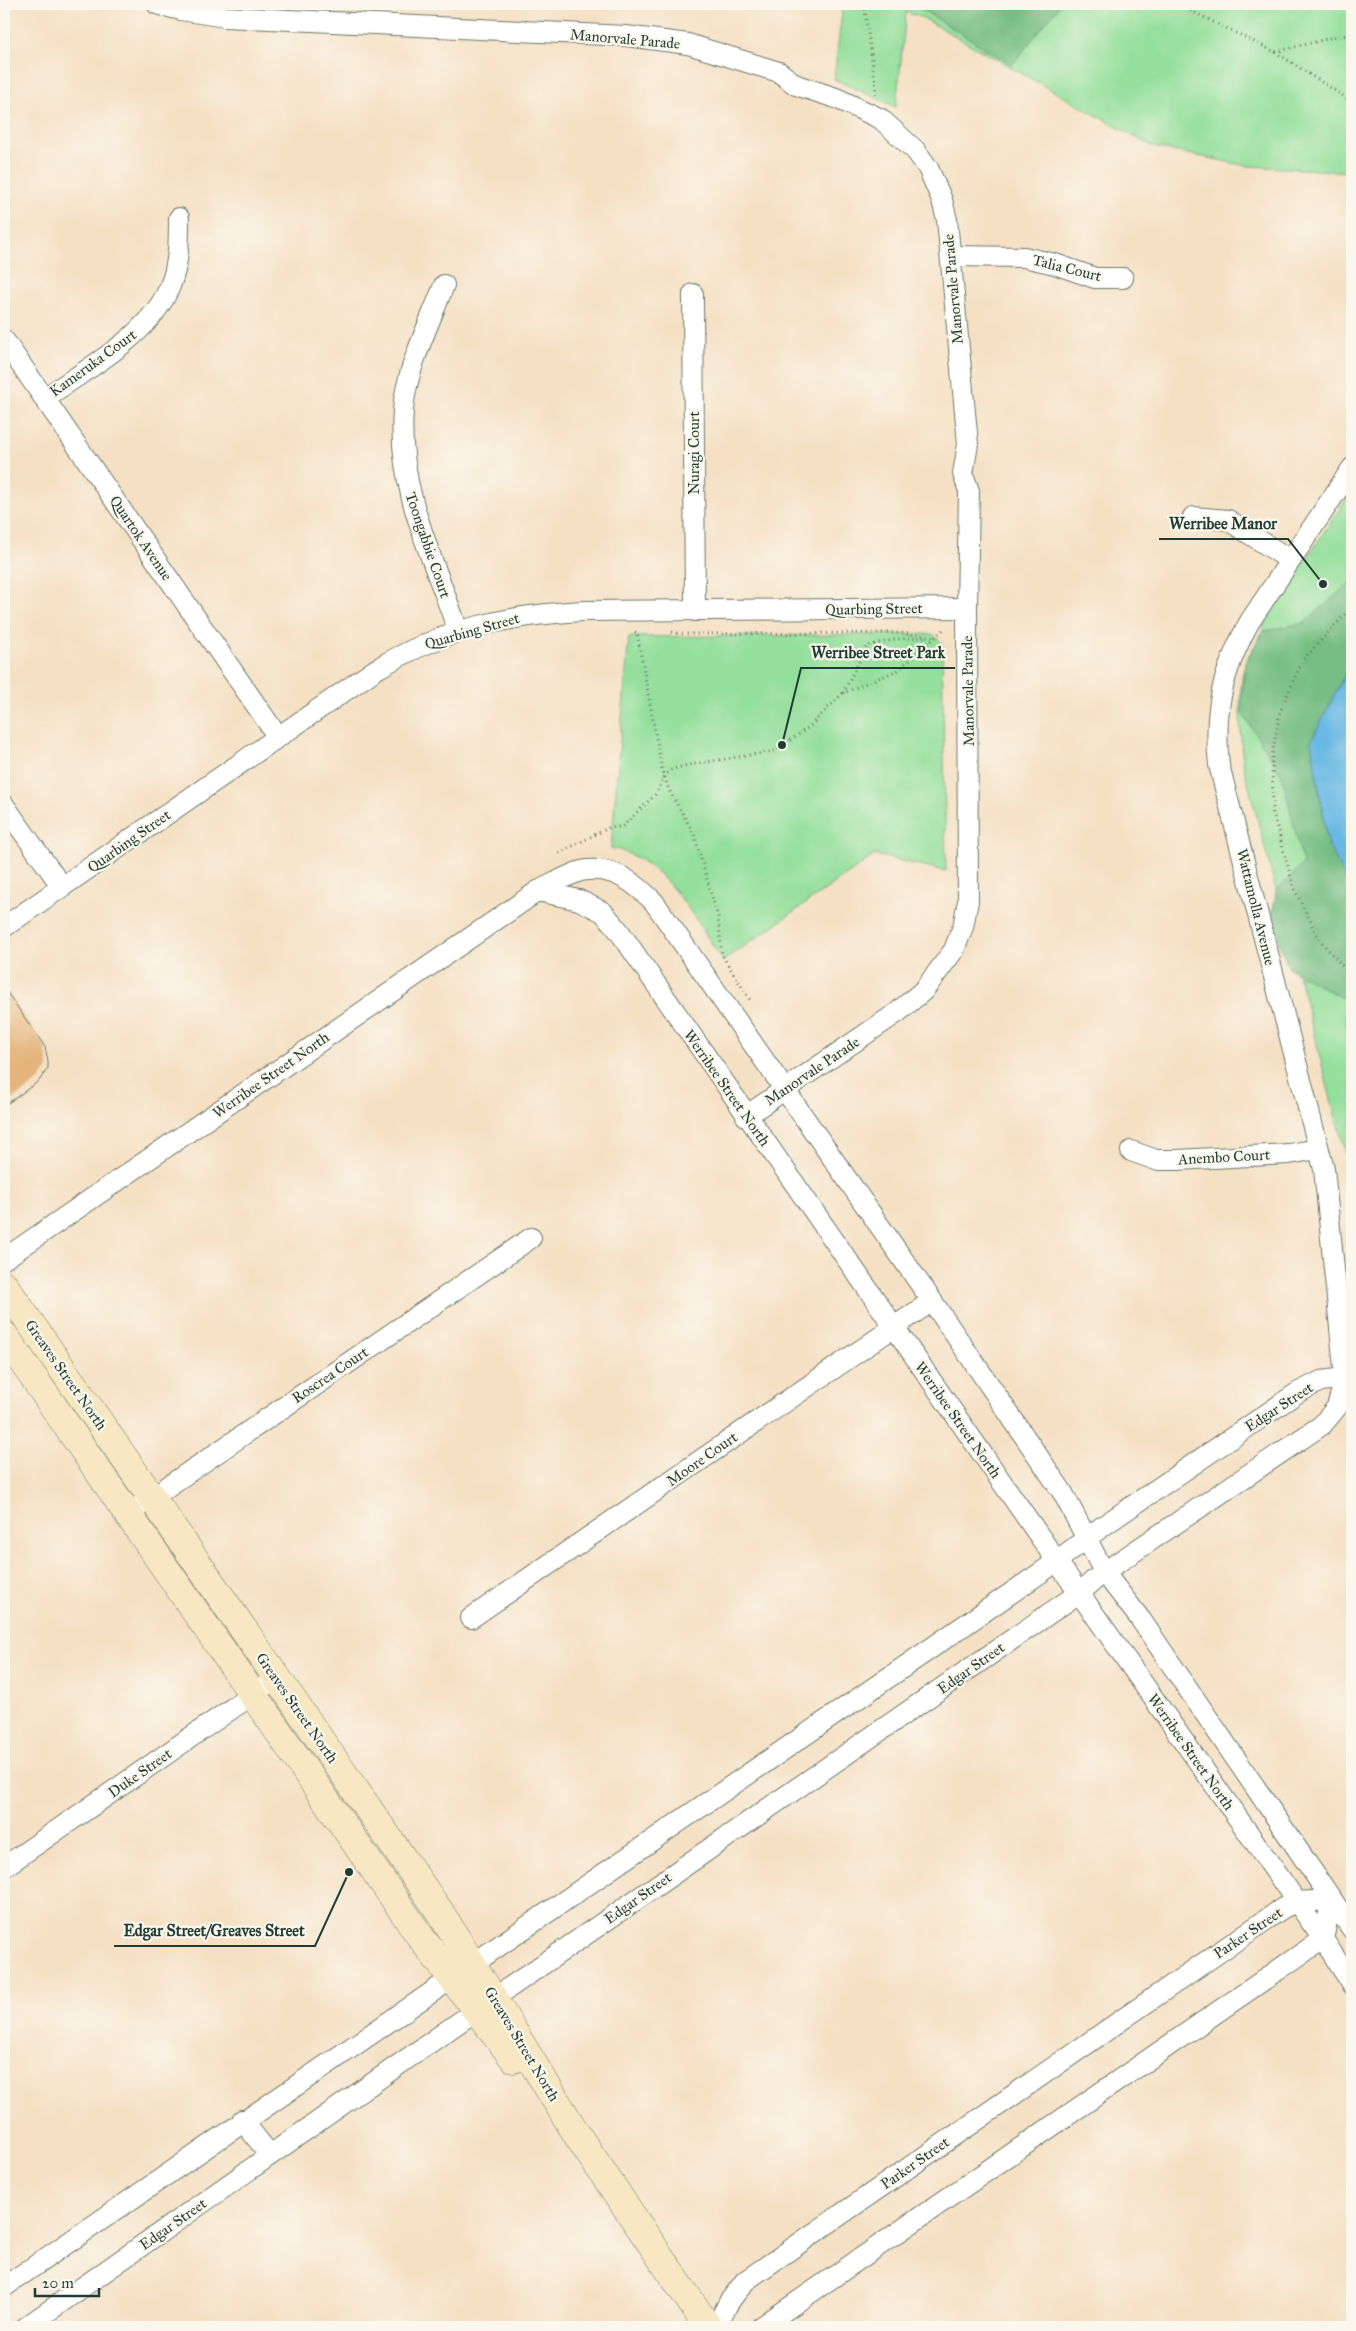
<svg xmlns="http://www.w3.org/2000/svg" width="1356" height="2331" viewBox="0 0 1356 2331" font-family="'IM FELL Great Primer',serif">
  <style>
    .green { fill: #94df9c; stroke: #5a8e68 }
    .forest { fill: #77be84; stroke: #4b7e5c }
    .water { fill: #6ab9e4; stroke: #447b8c }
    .building { fill: #e4b47b }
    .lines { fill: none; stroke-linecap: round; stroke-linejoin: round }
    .street-casing { stroke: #6a7666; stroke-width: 22 }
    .secondary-casing { stroke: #6a7666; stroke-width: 29 }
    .path { stroke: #6a7666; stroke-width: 3; stroke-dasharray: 1 4; stroke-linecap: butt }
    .street { stroke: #fff; stroke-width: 20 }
    .secondary { stroke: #f7e8c3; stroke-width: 28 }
    .labels { text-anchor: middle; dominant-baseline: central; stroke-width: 4.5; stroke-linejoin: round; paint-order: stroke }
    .street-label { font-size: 15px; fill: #1f3d34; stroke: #fbf7ec }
    .leader { fill: none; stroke: #1f3d34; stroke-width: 2 }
    .callout-dot { fill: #1f3d34; stroke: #fbf7ec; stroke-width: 2 }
    .callout-label { font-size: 16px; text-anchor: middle; font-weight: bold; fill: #1f3d34; stroke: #fbf7ec; stroke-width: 4.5; stroke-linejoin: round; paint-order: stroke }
  </style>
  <rect width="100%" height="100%" fill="#fbf7ec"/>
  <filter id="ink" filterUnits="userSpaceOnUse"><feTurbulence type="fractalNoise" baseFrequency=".02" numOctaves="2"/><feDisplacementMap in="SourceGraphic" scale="10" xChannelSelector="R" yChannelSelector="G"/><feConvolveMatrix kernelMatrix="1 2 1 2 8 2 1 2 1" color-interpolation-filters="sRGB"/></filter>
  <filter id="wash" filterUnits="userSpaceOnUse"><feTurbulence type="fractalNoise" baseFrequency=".0096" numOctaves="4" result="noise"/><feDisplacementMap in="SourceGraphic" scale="20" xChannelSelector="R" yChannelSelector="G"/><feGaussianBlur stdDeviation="1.12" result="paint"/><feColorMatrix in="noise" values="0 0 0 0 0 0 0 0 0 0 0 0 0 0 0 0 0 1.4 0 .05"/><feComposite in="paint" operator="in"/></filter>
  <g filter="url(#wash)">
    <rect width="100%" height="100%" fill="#f5e0c4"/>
    <g class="green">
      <polygon points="843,4 1352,4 1352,172 1248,166 1153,147 923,18 906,12 896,107 834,79"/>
      <path d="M1352,490v749l-5,-79 -103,-392c-4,-24 -7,-85 2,-107 7,-15 17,-25 20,-41z"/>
      <path d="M933,634l9,9 4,228 -71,-16 -152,106c-30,-44 -57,-101 -112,-113l18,-211z"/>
    </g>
    <g class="forest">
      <polygon points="913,4 1061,4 1012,65"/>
      <polygon points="1352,581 1352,1068 1349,1065 1345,1000 1289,968 1271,926 1276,891 1303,864 1282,775 1242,713 1242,688 1246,662 1264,631 1304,623"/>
    </g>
    <polygon class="water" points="1352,660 1352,893 1328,844 1311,741"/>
    <g id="blocks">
      <polygon class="building" points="4,988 45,1047 48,1061 48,1068 39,1081 4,1106"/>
    </g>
  </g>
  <g filter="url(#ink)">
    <use href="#blocks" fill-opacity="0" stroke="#6a7666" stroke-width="1"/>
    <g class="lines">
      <g class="street-casing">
        <g id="street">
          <polyline points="157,4 181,10 225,17 626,36 688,44 769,69 779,72 796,85 836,98 881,119 916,151 928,168 942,200 947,220 968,444 963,474 969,491 967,608 968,901 963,927 954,950 924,990 898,1012 746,1116"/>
          <polyline points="952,256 1024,257 1055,264 1095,278 1123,278"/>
          <path d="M444,285c-15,40 -38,84 -41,126 -6,79 31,148 55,220"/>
          <polyline points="693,294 695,611"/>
          <polyline points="4,340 278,737"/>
          <path d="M45,398c42,-30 105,-62 125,-112 9,-22 9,-45 9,-68"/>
          <polyline points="1193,517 1228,520 1290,560"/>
          <polyline points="4,805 62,887"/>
          <polyline points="538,891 579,900 603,912 619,931 1056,1560 1323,1939 1352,1984"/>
          <path d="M4,927l371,-257c66,-40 131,-55 208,-59l384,-3"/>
          <polyline points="1131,1151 1156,1160 1177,1160 1289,1154 1318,1149"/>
          <path d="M4,1259l534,-368c13,-6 29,-16 43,-20 31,-6 53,11 73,31l278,399 131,192 41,79 37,48 211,309"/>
          <polyline points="129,1513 531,1238"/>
          <polyline points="471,1618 932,1301"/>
          <polyline points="4,1867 276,1678"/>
          <polyline points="242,2120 270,2155"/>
          <polyline points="4,2287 1046,1569 1103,1526 1297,1393 1321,1381 1352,1377"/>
          <path d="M26,2327l422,-297 631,-437 25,-21 218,-147 15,-18 8,-29 -21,-209 -105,-404c-6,-56 4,-95 31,-144l102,-153"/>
          <polyline points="716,2327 729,2302 745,2281 1283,1908 1296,1902 1332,1900 1323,1939 761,2327"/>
        </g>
      </g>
      <g class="secondary-casing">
        <g id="secondary">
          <polyline points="4,1285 440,1912 579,2138 708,2327"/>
          <polyline points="4,1335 422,1939 514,2059"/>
        </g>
      </g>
      <g class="path">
        <polyline points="864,4 877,95"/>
        <polyline points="1177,4 1275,52 1338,36 1352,35"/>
        <polyline points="1275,52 1345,97 1352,104"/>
        <polyline points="1352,607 1302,661 1280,712 1272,756 1273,813 1294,888 1319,939 1352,977"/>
        <polyline points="635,632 637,632 662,770 669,790 694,834 718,917 722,955 750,1000 748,1001"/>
        <polyline points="672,632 681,634 901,633 935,637"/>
        <polyline points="843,693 867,646 897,639 925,637"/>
        <polyline points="559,853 610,827 622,827 656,794 665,775 672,769 688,765 775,751 809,727 843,693 898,670 943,630"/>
      </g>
      <use href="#street" class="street"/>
      <use href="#secondary" class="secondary"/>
    </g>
  </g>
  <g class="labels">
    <g class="street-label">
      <text transform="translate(625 39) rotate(5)">Manorvale Parade</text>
      <text transform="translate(1067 268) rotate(14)">Talia Court</text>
      <text transform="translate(953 289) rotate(-95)">Manorvale Parade</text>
      <text transform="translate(93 363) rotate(-36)">Kameruka Court</text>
      <text transform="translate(694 453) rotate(-90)">Nuragi Court</text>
      <text transform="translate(141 538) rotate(56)">Quartok Avenue</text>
      <text transform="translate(428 545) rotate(71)">Toongabbie Court</text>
      <text transform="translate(874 609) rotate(-1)">Quarbing Street</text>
      <text transform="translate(472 631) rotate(-16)">Quarbing Street</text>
      <text transform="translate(968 691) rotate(-91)">Manorvale Parade</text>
      <text transform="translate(129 841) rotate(-35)">Quarbing Street</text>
      <text transform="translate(1256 907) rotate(76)">Wattamolla Avenue</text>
      <text transform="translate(812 1071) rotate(-34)">Manorvale Parade</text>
      <text transform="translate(271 1075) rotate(-35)">Werribee Street North</text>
      <text transform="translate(727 1088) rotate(55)">Werribee Street North</text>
      <text transform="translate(1224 1157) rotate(-3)">Anembo Court</text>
      <text transform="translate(66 1375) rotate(55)">Greaves Street North</text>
      <text transform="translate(330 1375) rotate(-34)">Roscrea Court</text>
      <text transform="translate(1279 1407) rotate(-33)">Edgar Street</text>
      <text transform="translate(958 1420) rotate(55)">Werribee Street North</text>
      <text transform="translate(702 1459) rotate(-35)">Moore Court</text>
      <text transform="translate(971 1668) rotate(-35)">Edgar Street</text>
      <text transform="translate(297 1708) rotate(55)">Greaves Street North</text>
      <text transform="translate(1191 1752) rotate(55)">Werribee Street North</text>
      <text transform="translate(140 1773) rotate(-35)">Duke Street</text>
      <text transform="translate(638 1898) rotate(-35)">Edgar Street</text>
      <text transform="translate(1248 1933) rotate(-34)">Parker Street</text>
      <text transform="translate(522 2044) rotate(59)">Greaves Street North</text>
      <text transform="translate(915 2163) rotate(-35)">Parker Street</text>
      <text transform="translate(173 2224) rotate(-35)">Edgar Street</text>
    </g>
  </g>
  <path class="leader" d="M1323 584L1288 539H1159M782 745L801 668H955M349 1872L315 1946H114"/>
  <g class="callout-dot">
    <circle cx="1323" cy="584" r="5"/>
    <circle cx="782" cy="745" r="5"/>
    <circle cx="349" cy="1872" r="5"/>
  </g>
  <g class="callout-label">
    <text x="1223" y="529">Werribee Manor</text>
    <text x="878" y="658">Werribee Street Park</text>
    <text x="214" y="1936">Edgar Street/Greaves Street</text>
  </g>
  <rect width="1356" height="2331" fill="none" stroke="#fbf7ec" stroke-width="20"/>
  <path d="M35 2288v8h64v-8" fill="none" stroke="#1f3d34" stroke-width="2.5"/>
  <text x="42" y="2288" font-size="15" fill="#1f3d34" stroke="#fbf7ec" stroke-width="4" paint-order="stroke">20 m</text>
</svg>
